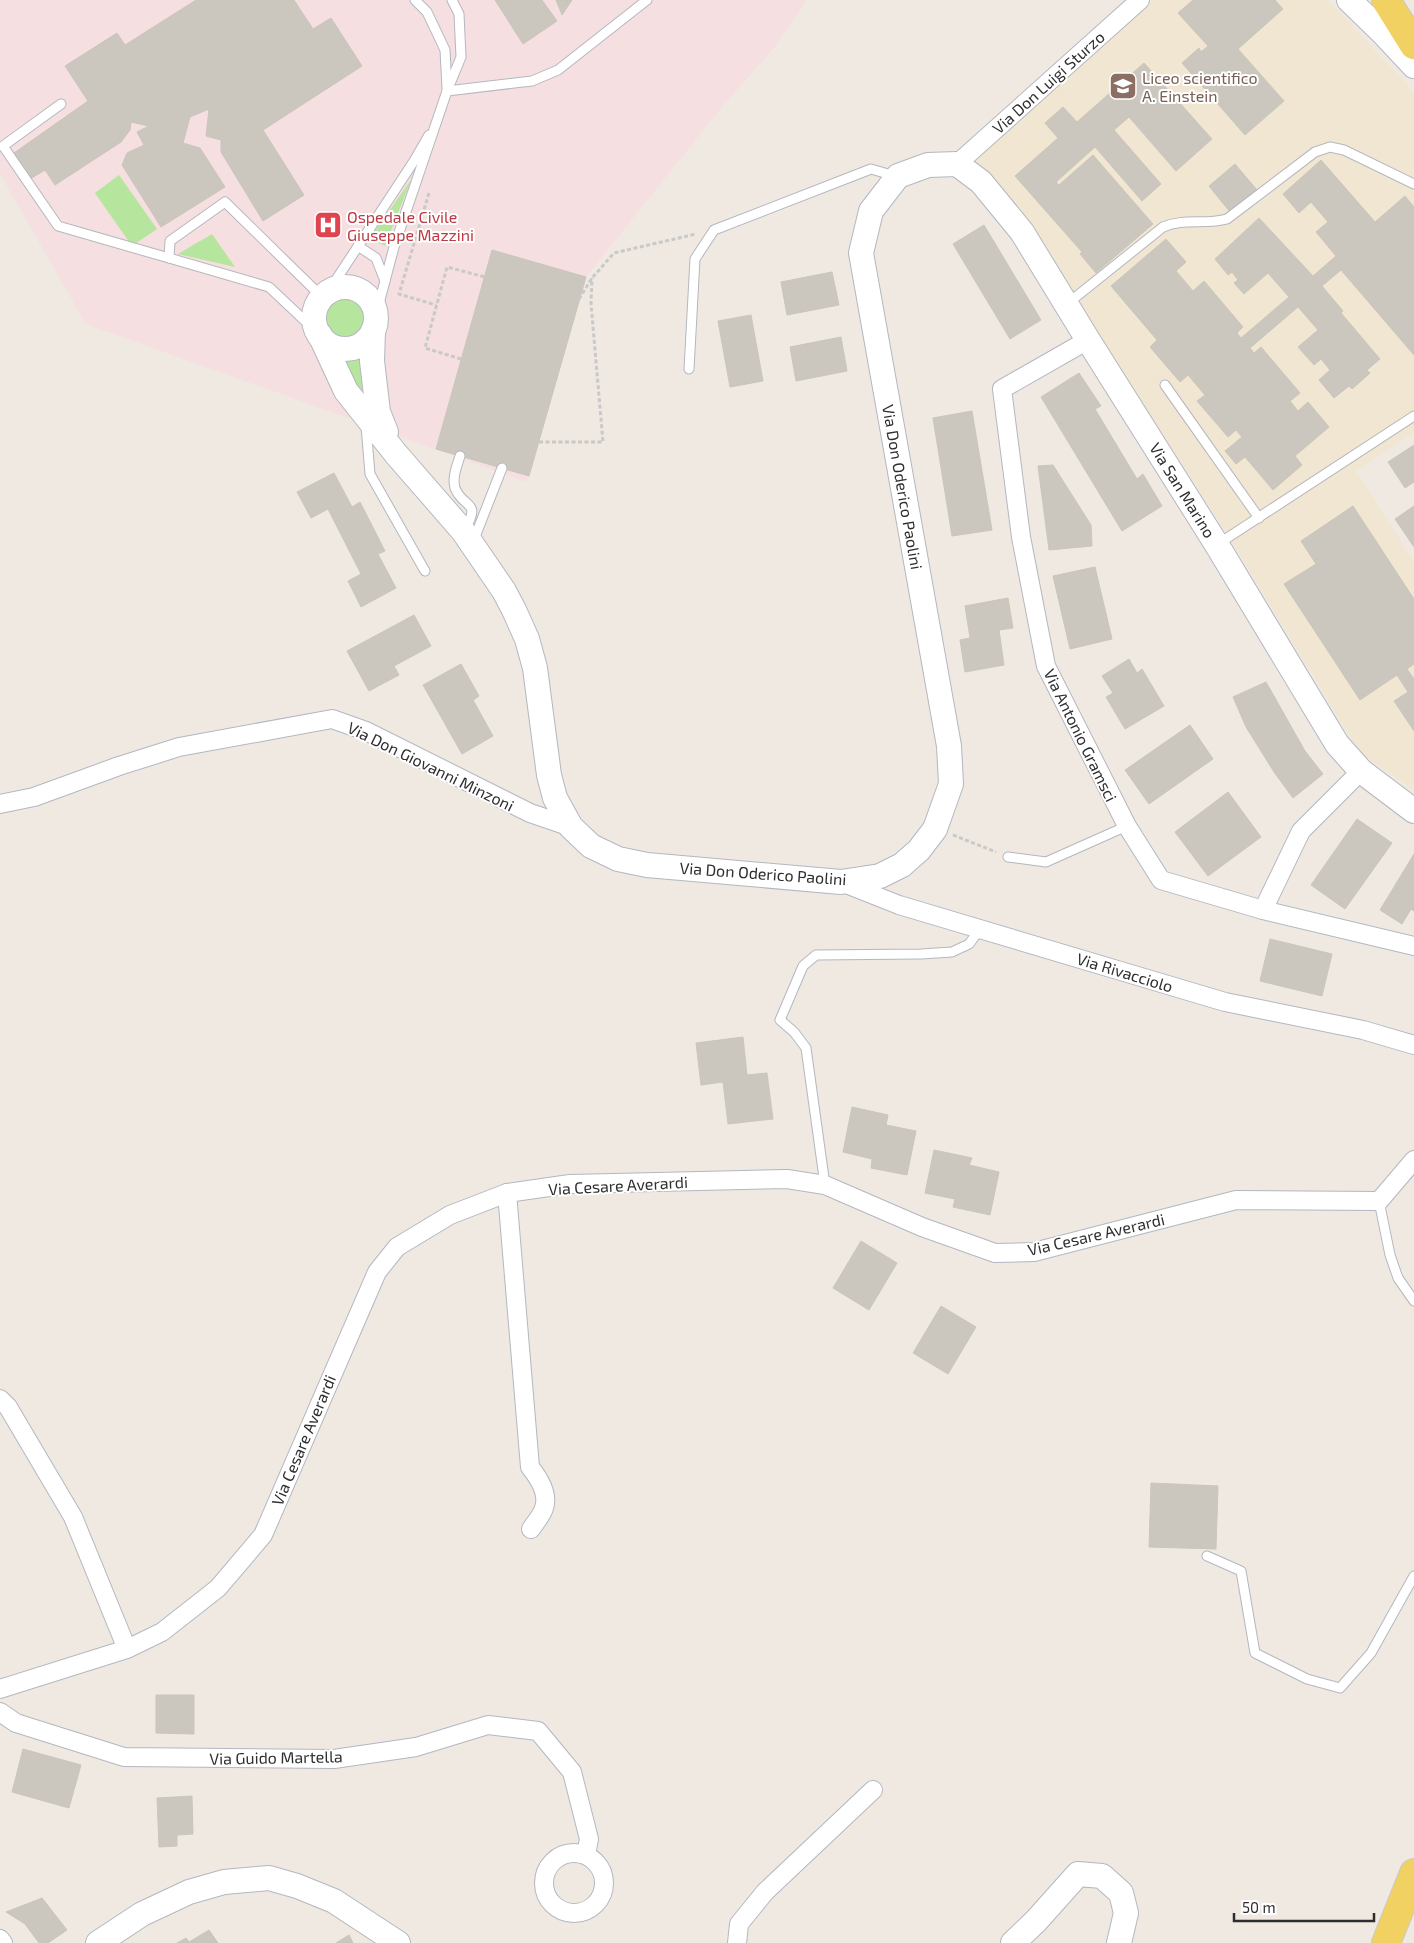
<svg xmlns="http://www.w3.org/2000/svg" width="1414" height="1943" viewBox="0 0 1414 1943" font-family="'Exo 2',sans-serif">
  <style>
    .education { fill: #f0e6d1 }
    .medical { fill: #f5dfe0 }
    .green { fill: #b6e59e }
    .building { fill: #cbc7bf; stroke: #cbc5ba }
    .lines { fill: none; stroke-linecap: round; stroke-linejoin: round }
    .lane-casing { stroke: #b4b7c1; stroke-width: 11 }
    .street-casing { stroke: #b4b7c1; stroke-width: 20 }
    .secondary-casing { stroke: #b4b7c1; stroke-width: 26 }
    .primary-casing { stroke: #c9c9c9; stroke-width: 30 }
    .path { stroke: #c9c9c9; stroke-width: 3; stroke-dasharray: 4 2.5; stroke-linecap: butt }
    .lane { stroke: #fff; stroke-width: 9 }
    .street { stroke: #fff; stroke-width: 18 }
    .secondary { stroke: #fff; stroke-width: 24 }
    .primary { stroke: #f2d163; stroke-width: 28 }
    .labels { text-anchor: middle; dominant-baseline: central; stroke-width: 4; stroke-linejoin: round; paint-order: stroke }
    .education-label { font-size: 16px; fill: #785e54; stroke: #fff; text-anchor: start }
    .street-label { font-size: 16px; fill: #2e2e2e; stroke: #fff }
    .health-label { font-size: 16px; fill: #be3a42; stroke: #fff; text-anchor: start }
  </style>
  <rect width="100%" height="100%" fill="#efe9e1"/>
  <polygon class="education" points="1153,0 1328,0 1414,92 1414,433 1356,471 1414,562 1414,790 1360,753 1229,537 1074,296 970,163"/>
  <polygon class="medical" points="0,0 805,0 802,8 773,49 722,107 586,277 527,482 86,324 0,174"/>
  <g class="green">
    <polygon points="119,175 157,229 132,246 95,193"/>
    <polygon points="411,180 385,246 370,238"/>
    <polygon points="212,234 235,267 178,254"/>
    <circle cx="344" cy="318" r="20"/>
    <polygon points="362,354 362,399 338,356"/>
  </g>
  <g class="building">
    <polygon points="196,0 294,0 313,29 331,18 362,66 263,130 304,195 263,221 221,152 221,140 206,136 209,109 190,117 183,143 200,148 225,187 161,227 122,165 127,153 144,145 137,132 149,126 131,122 130,130 121,142 55,185 45,170 30,179 14,153 88,101 65,66 117,33 125,45"/>
    <polygon points="495,0 542,0 557,21 523,44"/>
    <polygon points="556,0 572,0 562,15"/>
    <polygon points="1193,0 1275,0 1283,9 1238,49 1284,101 1245,135 1182,63 1199,48 1201,52 1208,46 1178,13"/>
    <polygon points="1144,63 1212,139 1176,171 1129,117 1114,130 1161,184 1142,201 1095,147 1056,182 1059,185 1093,155 1153,224 1096,273 1080,254 1082,252 1015,176 1058,138 1045,123 1063,107 1077,122"/>
    <polygon points="1321,160 1375,222 1405,196 1414,207 1414,355 1341,270 1322,286 1343,311 1341,313 1380,359 1367,370 1370,373 1352,389 1349,386 1334,398 1319,380 1330,370 1321,359 1314,365 1298,347 1318,330 1298,307 1250,348 1254,353 1261,347 1300,393 1290,401 1298,411 1308,402 1329,427 1295,456 1302,465 1273,490 1245,457 1236,464 1225,451 1242,437 1236,430 1228,437 1197,401 1205,395 1188,375 1180,382 1150,347 1157,340 1111,286 1166,239 1186,262 1176,271 1193,291 1204,281 1243,327 1237,333 1241,338 1289,297 1268,273 1244,294 1234,283 1238,280 1232,272 1228,275 1215,259 1259,218 1313,276 1336,256 1316,232 1328,222 1311,202 1299,213 1283,194"/>
    <polygon points="1235,164 1257,190 1230,212 1209,186"/>
    <polygon points="984,225 1041,320 1010,339 953,244"/>
    <polygon points="492,250 586,277 529,476 436,449"/>
    <polygon points="832,272 839,305 787,315 781,282"/>
    <polygon points="751,315 763,381 730,387 718,321"/>
    <polygon points="841,337 847,371 796,381 790,347"/>
    <polygon points="1079,373 1101,406 1095,409 1137,479 1143,474 1162,506 1122,531 1041,397"/>
    <polygon points="972,411 992,530 952,536 933,418"/>
    <polygon points="1414,445 1414,482 1405,488 1388,462"/>
    <polygon points="1053,465 1091,525 1092,546 1049,550 1038,466"/>
    <polygon points="334,473 352,507 360,502 385,551 378,554 396,588 361,607 348,581 361,574 328,509 311,518 297,492"/>
    <polygon points="1353,506 1414,599 1414,664 1407,669 1414,679 1414,731 1394,701 1408,692 1397,675 1360,700 1284,584 1316,564 1301,541"/>
    <polygon points="1414,506 1414,547 1395,519"/>
    <polygon points="1095,567 1112,639 1070,649 1053,576"/>
    <polygon points="1008,598 1013,628 999,630 1004,665 965,672 960,640 970,638 965,606"/>
    <polygon points="414,615 431,646 394,666 399,675 369,691 347,651"/>
    <polygon points="1129,659 1137,673 1142,669 1164,706 1125,729 1106,697 1113,693 1102,676"/>
    <polygon points="461,664 479,696 473,700 493,736 462,754 423,685"/>
    <polygon points="1266,682 1305,751 1323,774 1293,798 1274,772 1246,727 1233,697"/>
    <polygon points="1190,725 1213,759 1149,804 1125,770"/>
    <polygon points="1228,792 1261,837 1208,876 1175,832"/>
    <polygon points="1357,819 1392,843 1345,909 1311,885"/>
    <polygon points="1414,854 1414,911 1411,909 1402,924 1380,910"/>
    <polygon points="1270,939 1332,954 1322,996 1260,981"/>
    <polygon points="743,1037 747,1075 767,1073 773,1119 728,1124 723,1082 701,1085 696,1043"/>
    <polygon points="852,1107 888,1115 886,1125 916,1131 907,1175 871,1168 872,1159 843,1152"/>
    <polygon points="934,1150 972,1158 969,1165 999,1172 990,1215 953,1207 955,1199 925,1193"/>
    <polygon points="861,1241 897,1263 869,1310 833,1288"/>
    <polygon points="941,1306 976,1327 948,1374 913,1353"/>
    <polygon points="1151,1483 1218,1486 1216,1549 1149,1547"/>
    <polygon points="156,1695 194,1695 194,1734 156,1733"/>
    <polygon points="23,1749 81,1765 69,1808 12,1792"/>
    <polygon points="192,1796 193,1834 177,1835 177,1846 159,1847 157,1798"/>
    <polygon points="42,1898 67,1930 48,1943 39,1943 25,1924 6,1912"/>
    <polygon points="209,1930 218,1943 177,1943 186,1938 189,1942"/>
    <polygon points="349,1935 353,1943 336,1943"/>
  </g>
  <g class="lines">
    <g class="lane-casing">
      <g id="lane">
        <polyline points="415,0 427,12 445,50 447,88"/>
        <polyline points="447,91 532,81 558,70 647,0"/>
        <polyline points="61,104 3,146 58,226 169,258"/>
        <polyline points="358,246 376,258 385,281"/>
        <polyline points="328,292 414,161 429,135"/>
        <path d="M1067,304l96,-77c21,-9 42,-2 64,-8l88,-67 15,-5 14,3 70,34"/>
        <polyline points="376,315 394,247 447,91 461,57 459,14 452,0"/>
        <polyline points="320,335 269,287 169,258 170,241 225,202 322,297"/>
        <polyline points="689,369 695,259 714,230 871,169 895,176"/>
        <polyline points="1165,385 1259,518"/>
        <polyline points="366,426 370,474 425,571"/>
        <path d="M460,456c-3,10 -8,21 -5,32 8,21 27,12 10,41"/>
        <polyline points="473,542 502,468"/>
        <polyline points="1218,544 1414,416"/>
        <polyline points="1008,857 1046,862 1127,826"/>
        <polyline points="825,1185 806,1048 794,1032 780,1020 803,966 816,955 921,954 952,952 969,944 980,929"/>
        <polyline points="1379,1201 1390,1255 1398,1278 1414,1301"/>
        <polyline points="1207,1556 1241,1571 1255,1653 1307,1679 1340,1688 1371,1653 1414,1576"/>
      </g>
    </g>
    <g class="street-casing">
      <g id="street">
        <polyline points="957,164 1140,0"/>
        <polyline points="1088,340 1002,389 1021,537 1046,666 1127,826 1161,880 1263,910 1414,946"/>
        <polyline points="0,804 34,797 119,766 179,747 332,719 366,731 530,813 571,827"/>
        <polyline points="841,882 899,905 1225,1002 1363,1030 1414,1045"/>
        <polyline points="1263,910 1301,831 1361,771"/>
        <path d="M507,1193l23,274c8,10 19,27 14,41 -2,7 -9,15 -13,21"/>
        <polyline points="0,1399 8,1407 73,1517 127,1649"/>
        <polyline points="0,1689 127,1649 162,1632 218,1588 263,1535 377,1272 397,1247 450,1215 507,1193 570,1184 787,1179 825,1185 922,1227 995,1253 1034,1252 1236,1200 1379,1201 1414,1160"/>
        <polyline points="0,1712 16,1723 124,1757 334,1759 416,1747 488,1725 538,1731 572,1772 589,1839 586,1855"/>
        <circle cx="574" cy="1883" r="30"/>
        <polyline points="0,1939 3,1943"/>
        <polyline points="737,1943 739,1924 765,1892 873,1790"/>
      </g>
    </g>
    <g class="secondary-casing">
      <g id="secondary">
        <polyline points="1349,0 1385,35 1414,66"/>
        <circle cx="345" cy="318" r="31"/>
        <polyline points="373,331 372,361 378,412 386,432"/>
        <polyline points="320,335 346,391 396,454 463,531 504,591 514,610 527,639 535,668 549,775 555,798 571,827 591,846 618,859 647,865 841,882 880,876 902,865 919,850 935,829 951,784 949,746 861,253 871,211 898,176 928,165 957,164 981,182 1022,232 1088,340 1217,545 1337,744 1361,771 1414,811"/>
        <polyline points="98,1943 142,1914 189,1892 224,1882 269,1878 297,1886 334,1901 398,1943"/>
        <polyline points="1013,1943 1036,1921 1078,1874 1102,1876 1121,1893 1126,1913 1119,1943"/>
      </g>
    </g>
    <g class="primary-casing">
      <g id="primary">
        <polyline points="1386,0 1414,45"/>
        <polyline points="1386,1943 1414,1873"/>
      </g>
    </g>
    <g class="path">
      <polyline points="429,193 399,294 436,305"/>
      <polyline points="579,299 592,278 614,253 696,234"/>
      <polyline points="461,359 425,348 447,267 485,277"/>
      <polyline points="539,442 603,442 591,304 592,278"/>
      <polyline points="953,835 996,852"/>
    </g>
    <use href="#lane" class="lane"/>
    <use href="#street" class="street"/>
    <use href="#secondary" class="secondary"/>
    <use href="#primary" class="primary"/>
  </g>
  <defs>
    <g id="school-square" transform="scale(1.4375)"><rect x="-9" y="-9" width="18" height="18" rx="4" fill="#8d6e63" stroke="#fff"/><path d="M0-5L7-2L0 1L-7-2ZM-4 1L0 2.5L4 1V4Q0 6-4 4Z" fill="#fff"/></g>
    <g id="hospital-square" transform="scale(1.4375)"><rect x="-9" y="-9" width="18" height="18" rx="4" fill="#e0444e" stroke="#fff"/><path d="M-5-5h3v3.5h4V-5h3V5h-3V1.5h-4V5h-3Z" fill="#fff"/></g>
  </defs>
  <g fill-rule="evenodd">
    <use href="#school-square" x="1123" y="86"/>
    <use href="#hospital-square" x="328" y="225"/>
  </g>
  <g class="labels">
    <g class="education-label">
      <text x="1142" y="77">Liceo scientifico<tspan x="1142" dy="18">A. Einstein</tspan></text>
    </g>
    <g class="street-label">
      <text transform="translate(1048 82) rotate(-42)">Via Don Luigi Sturzo</text>
      <text transform="translate(903 487) rotate(80)">Via Don Oderico Paolini</text>
      <text transform="translate(1183 490) rotate(58)">Via San Marino</text>
      <text transform="translate(1081 735) rotate(64)">Via Antonio Gramsci</text>
      <text transform="translate(431 766) rotate(26)">Via Don Giovanni Minzoni</text>
      <text transform="translate(763 873) rotate(4)">Via Don Oderico Paolini</text>
      <text transform="translate(1125 972) rotate(17)">Via Rivacciolo</text>
      <text transform="translate(618 1185) rotate(-3)">Via Cesare Averardi</text>
      <text transform="translate(1096 1234) rotate(-13)">Via Cesare Averardi</text>
      <text transform="translate(303 1440) rotate(-67)">Via Cesare Averardi</text>
      <text transform="translate(276 1757) rotate(-1)">Via Guido Martella</text>
    </g>
    <g class="health-label">
      <text x="347" y="216">Ospedale Civile<tspan x="347" dy="18">Giuseppe Mazzini</tspan></text>
    </g>
  </g>
  <path d="M1234 1913v8h140v-8" fill="none" stroke="#2e2e2e" stroke-width="2.5"/>
  <text x="1242" y="1913" font-size="15" fill="#2e2e2e" stroke="#ffffff" stroke-width="4" paint-order="stroke">50 m</text>
</svg>
